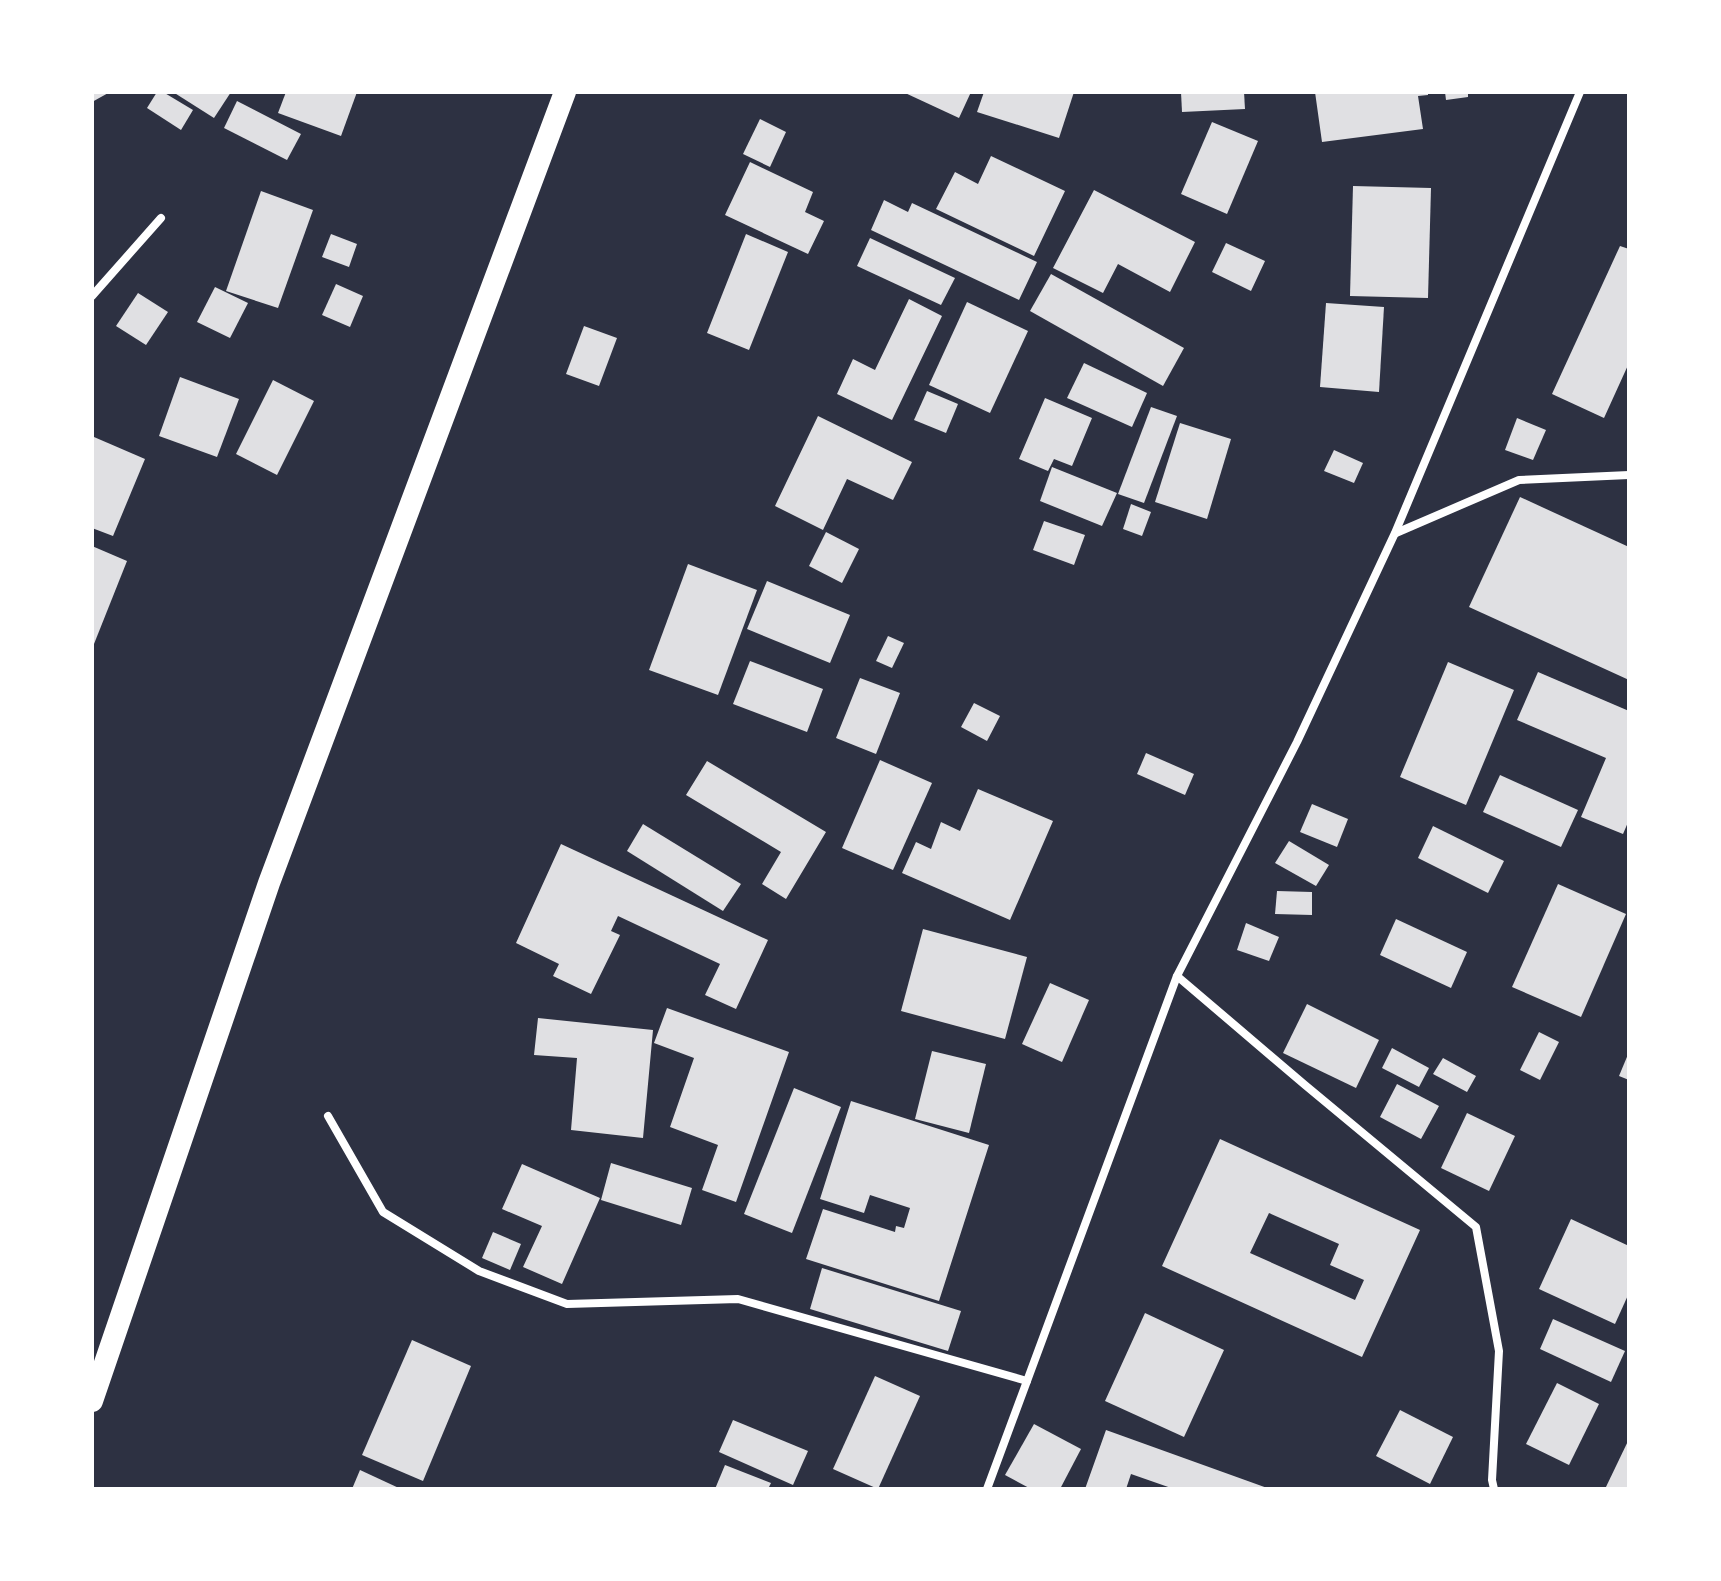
<svg xmlns="http://www.w3.org/2000/svg" width="1721" height="1581" viewBox="0 0 1721 1581" font-family="Jost,sans-serif">
  <style>
    .building { fill: #e0e0e3; fill-rule: evenodd }
    .lines { fill: none; stroke-linecap: round; stroke-linejoin: round }
    .minor { stroke: #fff; stroke-width: 8 }
    .trunk { stroke: #fff; stroke-width: 22 }
  </style>
  <rect width="100%" height="100%" fill="#2d3142"/>
  <g class="building">
    <polygon points="92,92 110,92 92,102"/>
    <polygon points="157,92 163,92 193,110 181,130 147,108"/>
    <polygon points="173,92 231,92 214,118"/>
    <polygon points="286,92 357,92 341,136 278,113"/>
    <polygon points="903,92 971,92 959,118"/>
    <polygon points="984,92 1074,92 1059,138 977,112"/>
    <polygon points="1181,92 1244,92 1245,109 1182,112"/>
    <polygon points="1315,92 1428,92 1428,95 1418,96 1423,129 1322,142"/>
    <polygon points="1445,92 1468,92 1468,97 1446,100"/>
    <polygon points="237,101 301,134 287,160 224,128"/>
    <polygon points="760,119 786,132 770,167 743,154"/>
    <polygon points="1212,122 1258,141 1227,214 1181,194"/>
    <polygon points="991,156 1065,191 1034,256 936,209 955,172 978,184"/>
    <polygon points="750,162 813,192 805,212 824,221 808,254 725,215"/>
    <polygon points="1353,186 1431,188 1428,298 1350,296"/>
    <polygon points="1094,190 1195,242 1170,292 1118,264 1103,293 1053,268"/>
    <polygon points="261,191 313,210 278,308 226,291"/>
    <polygon points="884,200 908,212 912,203 1037,262 1019,300 871,230"/>
    <polygon points="331,234 357,244 349,267 322,257"/>
    <polygon points="746,234 788,252 749,350 707,333"/>
    <polygon points="870,238 955,278 941,305 857,266"/>
    <polygon points="1226,243 1265,261 1251,291 1212,272"/>
    <polygon points="1620,246 1629,249 1629,363 1604,418 1552,394"/>
    <polygon points="1051,274 1184,348 1163,386 1030,311"/>
    <polygon points="336,284 363,296 350,327 322,315"/>
    <polygon points="215,287 248,303 230,338 197,322"/>
    <polygon points="138,293 168,312 146,345 116,326"/>
    <polygon points="909,299 942,316 892,420 837,394 853,359 875,370"/>
    <polygon points="967,302 1028,331 990,413 929,385"/>
    <polygon points="1326,303 1384,307 1379,392 1320,387"/>
    <polygon points="584,326 617,338 599,386 566,374"/>
    <polygon points="1084,363 1147,393 1132,427 1067,398"/>
    <polygon points="180,377 239,399 217,457 159,436"/>
    <polygon points="273,380 314,401 277,475 236,454"/>
    <polygon points="927,391 958,404 946,433 914,420"/>
    <polygon points="1045,398 1092,418 1072,466 1054,459 1048,471 1019,459"/>
    <polygon points="1151,407 1177,416 1144,503 1118,494"/>
    <polygon points="818,416 912,462 893,500 847,479 823,530 775,506"/>
    <polygon points="1517,418 1546,430 1533,460 1505,450"/>
    <polygon points="1180,423 1231,439 1207,519 1155,502"/>
    <polygon points="94,437 145,459 113,536 92,528 92,442"/>
    <polygon points="1334,450 1363,463 1354,483 1324,471"/>
    <polygon points="1052,467 1117,493 1102,526 1040,501"/>
    <polygon points="1520,497 1629,547 1629,680 1469,607"/>
    <polygon points="1131,504 1151,512 1142,536 1123,529"/>
    <polygon points="1044,521 1085,535 1074,565 1033,550"/>
    <polygon points="826,532 859,549 842,583 809,566"/>
    <polygon points="92,546 127,561 92,649"/>
    <polygon points="688,564 757,590 718,695 649,670"/>
    <polygon points="767,581 850,615 830,663 747,629"/>
    <polygon points="888,636 904,643 892,668 876,661"/>
    <polygon points="750,661 823,689 807,732 733,704"/>
    <polygon points="1448,662 1514,690 1466,805 1400,777"/>
    <polygon points="1538,672 1629,711 1629,820 1623,834 1581,817 1606,758 1517,720"/>
    <polygon points="860,678 900,693 876,754 836,738"/>
    <polygon points="974,703 1000,716 987,741 961,727"/>
    <polygon points="1146,753 1194,774 1185,795 1137,774"/>
    <polygon points="880,760 932,783 893,870 842,848"/>
    <polygon points="707,761 826,832 786,899 762,884 781,852 686,795"/>
    <polygon points="1500,775 1578,810 1561,847 1483,812"/>
    <polygon points="978,789 1053,821 1010,920 902,873 916,842 931,849 941,822 960,831"/>
    <polygon points="1312,804 1348,819 1337,847 1300,832"/>
    <polygon points="643,824 741,884 723,911 627,851"/>
    <polygon points="1433,826 1504,861 1488,893 1418,858"/>
    <polygon points="1289,841 1329,865 1316,886 1275,863"/>
    <polygon points="561,844 768,940 736,1009 705,995 720,964 618,916 611,931 620,935 591,994 553,976 559,964 516,943"/>
    <polygon points="1558,884 1626,914 1581,1017 1512,987"/>
    <polygon points="1277,891 1312,892 1312,915 1275,914"/>
    <polygon points="1396,919 1467,952 1451,988 1380,955"/>
    <polygon points="1246,923 1279,937 1269,961 1237,950"/>
    <polygon points="923,929 1027,957 1005,1039 901,1011"/>
    <polygon points="1050,983 1089,1000 1062,1062 1022,1044"/>
    <polygon points="1307,1004 1379,1040 1356,1088 1283,1053"/>
    <polygon points="667,1008 789,1052 736,1202 702,1190 718,1145 670,1127 694,1058 654,1043"/>
    <polygon points="538,1018 653,1030 643,1138 571,1130 577,1058 534,1055"/>
    <polygon points="1539,1032 1559,1042 1540,1080 1520,1070"/>
    <polygon points="1392,1048 1429,1068 1419,1087 1382,1068"/>
    <polygon points="932,1051 986,1064 969,1133 915,1119"/>
    <polygon points="1629,1052 1629,1080 1619,1076"/>
    <polygon points="1443,1058 1476,1076 1467,1092 1433,1074"/>
    <polygon points="1397,1084 1439,1106 1421,1139 1380,1117"/>
    <polygon points="794,1088 841,1107 792,1233 744,1214"/>
    <polygon points="851,1101 989,1145 939,1301 806,1259 823,1209 895,1232 896,1226 904,1228 910,1208 870,1195 864,1213 820,1199"/>
    <polygon points="1467,1113 1515,1136 1489,1191 1441,1168"/>
    <path d="M1220,1139l200,91 -58,127 -200,-91zM1269,1213l70,31 -9,21 34,15 -9,20 -105,-47z"/>
    <polygon points="611,1163 692,1188 681,1225 601,1200"/>
    <polygon points="522,1164 600,1198 562,1284 523,1267 542,1226 502,1209"/>
    <polygon points="1571,1219 1629,1246 1629,1293 1615,1324 1539,1289"/>
    <polygon points="493,1232 521,1244 510,1270 482,1258"/>
    <polygon points="822,1268 961,1311 948,1351 810,1309"/>
    <polygon points="1145,1313 1224,1350 1184,1437 1105,1401"/>
    <polygon points="1553,1319 1625,1351 1611,1382 1540,1349"/>
    <polygon points="412,1340 471,1366 423,1481 362,1455"/>
    <polygon points="875,1376 920,1396 878,1489 833,1469"/>
    <polygon points="1557,1383 1599,1404 1569,1465 1526,1444"/>
    <polygon points="1400,1410 1453,1437 1430,1484 1376,1456"/>
    <polygon points="733,1420 808,1451 793,1485 719,1452"/>
    <polygon points="1034,1424 1081,1449 1060,1489 1031,1489 1005,1475"/>
    <polygon points="1106,1430 1270,1489 1174,1489 1131,1474 1126,1489 1085,1489"/>
    <polygon points="1629,1439 1629,1489 1605,1489"/>
    <polygon points="725,1465 771,1483 768,1489 715,1489"/>
    <polygon points="360,1470 401,1489 352,1489"/>
  </g>
  <g class="lines">
    <g class="minor">
      <polyline points="92,296 161,218"/>
      <polyline points="1396,533 1519,480 1629,475"/>
      <polyline points="1177,976 1305,1085 1476,1227 1499,1351 1492,1480 1494,1489"/>
      <polyline points="328,1116 383,1212 479,1271 567,1304 738,1299 1027,1381"/>
      <polyline points="987,1489 1177,976 1297,742 1395,533 1580,92"/>
    </g>
    <polyline class="trunk" points="92,1401 269,883 565,92"/>
  </g>
  <rect width="1721" height="1581" fill="none" stroke="#ffffff" stroke-width="188"/>
</svg>
